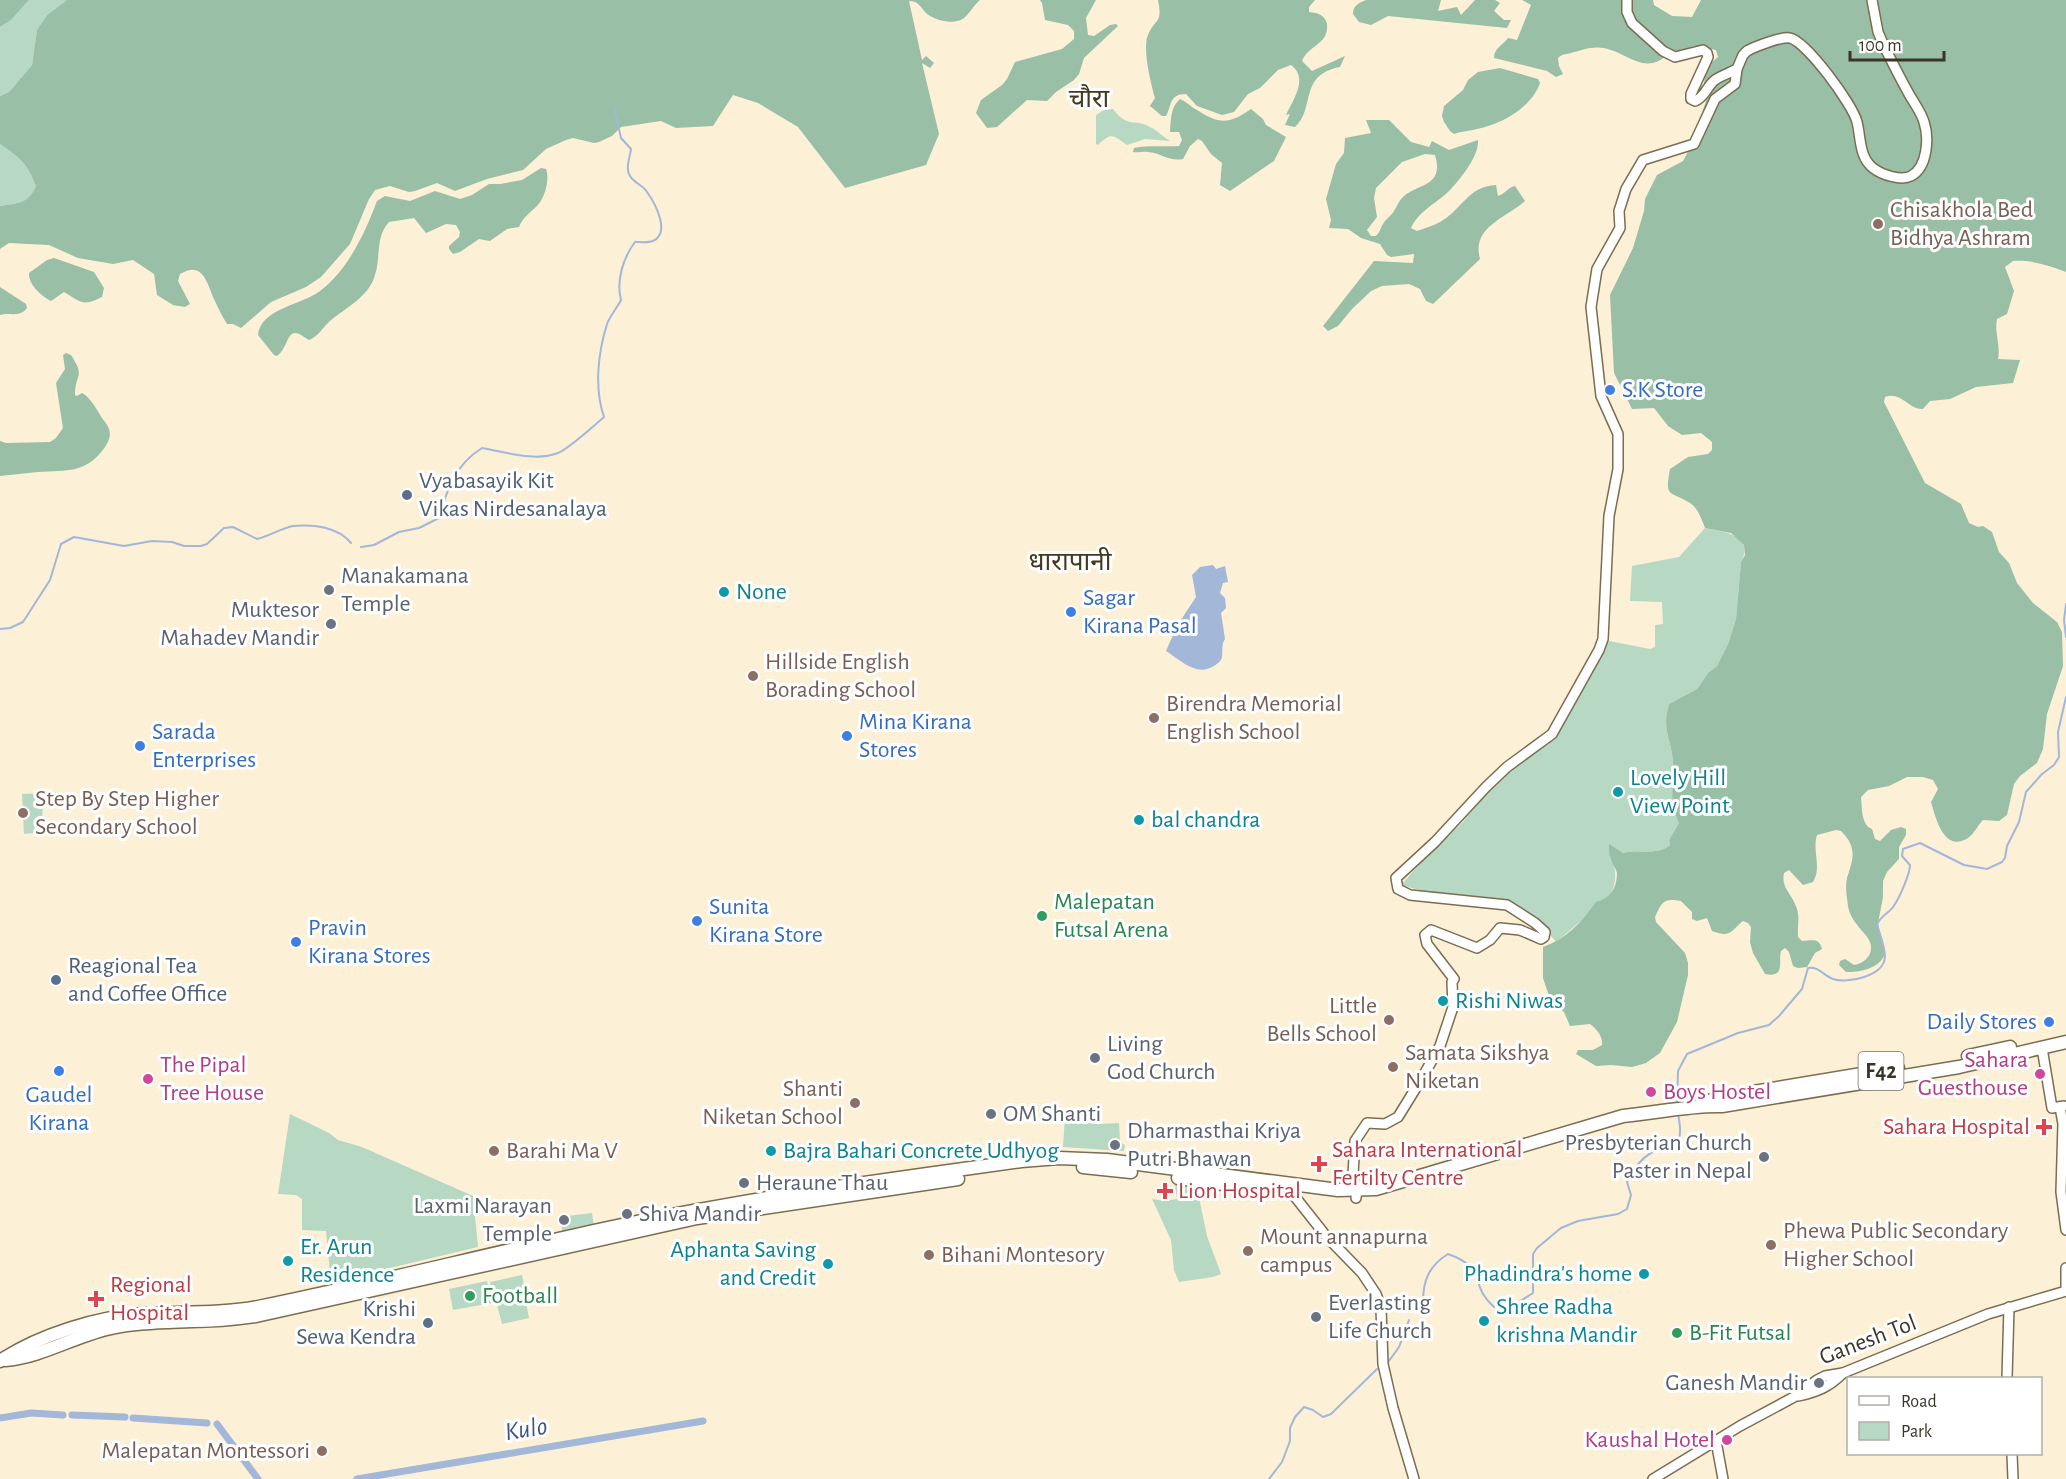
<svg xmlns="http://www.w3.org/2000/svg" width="2066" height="1479" viewBox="0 0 2066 1479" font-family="'Alegreya Sans','Noto Sans Devanagari',sans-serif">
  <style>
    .green { fill: #b7d8c2 }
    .forest { fill: #99bfa6; fill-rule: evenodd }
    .water { fill: #a3b7d9 }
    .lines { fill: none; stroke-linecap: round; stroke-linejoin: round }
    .stream { stroke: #a3b7d9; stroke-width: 2 }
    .canal { stroke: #a3b7d9; stroke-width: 7 }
    .secondary-casing { stroke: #7a6d51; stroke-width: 12 }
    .highway-casing { stroke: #7a6d51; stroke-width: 15 }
    .secondary { stroke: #fff; stroke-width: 9 }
    .highway { stroke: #fff; stroke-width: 12 }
    .education-dot { fill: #8d6e63; stroke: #fff; stroke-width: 2 }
    .shop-dot { fill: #3f7fe0; stroke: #fff; stroke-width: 2 }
    .service-dot { fill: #5c6f8a; stroke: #fff; stroke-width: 2 }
    .worship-dot { fill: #6b7280; stroke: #fff; stroke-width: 2 }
    .culture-dot { fill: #0f9aa8; stroke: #fff; stroke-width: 2 }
    .leisure-dot { fill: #2e9e5b; stroke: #fff; stroke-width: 2 }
    .hotel-dot { fill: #d1479c; stroke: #fff; stroke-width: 2 }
    .health-dot { fill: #e0444e; stroke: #fff; stroke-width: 2 }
    .labels { text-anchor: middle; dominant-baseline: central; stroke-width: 6; stroke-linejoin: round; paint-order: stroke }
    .shield { fill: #fff; stroke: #767269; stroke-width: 1.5 }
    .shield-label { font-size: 22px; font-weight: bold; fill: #3b3529 }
    .education-label { font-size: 24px; fill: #785e54; stroke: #fff; text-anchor: start }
    .shop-label { font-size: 24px; fill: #366cbe; stroke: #fff; text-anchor: start }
    .service-label { font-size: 24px; fill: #4e5e75; stroke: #fff; text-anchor: start }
    .worship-label { font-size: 24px; fill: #5b616d; stroke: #fff; text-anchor: start }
    .culture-label { font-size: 24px; fill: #0d838f; stroke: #fff; text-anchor: start }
    .leisure-label { font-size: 24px; fill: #27864d; stroke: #fff; text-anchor: start }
    .hotel-label { font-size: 24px; fill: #b23c85; stroke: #fff; text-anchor: end }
    .health-label { font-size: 24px; fill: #be3a42; stroke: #fff; text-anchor: start }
    .street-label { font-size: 24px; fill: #3b3529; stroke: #fff }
    .neighbourhood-label { font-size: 26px; fill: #44381d; stroke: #fff }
    .water-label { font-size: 26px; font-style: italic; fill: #3a5483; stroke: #fff }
  </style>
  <rect width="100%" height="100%" fill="#fcf0d7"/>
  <g class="green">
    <polygon points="29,0 67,0 47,15 37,30 32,65 9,92 0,96 0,27 11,20"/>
    <path d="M1113,109c15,20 22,9 37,18 7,3 13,10 20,14l-25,-2 -18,6c-15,-10 -15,-13 -29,0l-2,-1v-29l8,-5z"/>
    <path d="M0,144c20,14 27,19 36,42 -8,18 -18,17 -36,20z"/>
    <path d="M1705,528c19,4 50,7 36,34l-5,57 -8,25 -11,22 -9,7 -11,16 -28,15c-8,27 3,35 4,59 2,24 -6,36 6,60l-10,17 1,5c-12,11 -32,4 -47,8l-14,-8c5,19 11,34 0,52l-53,45 -17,-21 -61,-23 -22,-4 -26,-1 -29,-8 23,-26 39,-37 23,-31 37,-33 16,-8 15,-14 55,-95 41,8 5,-2v-22l8,-1 -1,-22 -32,-1 2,-35 47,-9z"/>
    <polygon points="44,793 41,832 24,834 22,794"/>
    <polygon points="290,1114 329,1133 338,1140 362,1147 473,1196 478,1247 331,1282 326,1231 302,1230 302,1199 296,1195 278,1194"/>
    <polygon points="1065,1118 1099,1124 1119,1123 1120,1142 1125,1145 1124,1151 1063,1147"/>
    <polygon points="1175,1185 1197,1188 1207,1236 1221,1274 1213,1277 1179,1282 1174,1270 1171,1240 1152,1199 1165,1201 1177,1199"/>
    <polygon points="592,1213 594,1227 563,1233 559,1217"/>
    <polygon points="522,1275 526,1295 495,1302 490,1282"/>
    <polygon points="487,1281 492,1303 453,1310 449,1289"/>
    <polygon points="525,1298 529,1318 502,1324 497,1305"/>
  </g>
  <g class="forest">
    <polygon points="0,0 29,0 11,20 0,27"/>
    <path d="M67,0h913c-6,5 -10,13 -16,18 -9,7 -28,3 -37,-4 -7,-7 -8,-13 -18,-13l13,59 4,-4 8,7 -4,5 -8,-5 17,71 -13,31 -81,23 -47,-61 -40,-24 -25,-8 -20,31 -37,2 -15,-7 -40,6 -9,9 -13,6 -5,1 -21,-5 -7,2 -20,9 -23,21 -36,9 -32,12 -18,-8 -22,8 -6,1 -19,-6 -15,4 -6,9 -19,45 -29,33 -15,10 -35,15 -30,26 -8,-4h-6c-5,-8 -9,-16 -13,-25 -7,-16 -11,-39 -34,-25l-2,7 12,23 -5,3 -12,-2 -16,-10 -3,-21 -21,-14 -20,4 -35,-6 -29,-13 -40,-2 -9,6v-43c18,-3 28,-2 36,-20 -9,-23 -16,-28 -36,-42v-48l9,-4 23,-27 5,-35 10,-15z"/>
    <polygon points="1040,0 1096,0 1086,18 1088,35 1094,36 1110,25 1116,24 1118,26 1084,58 1079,74 1074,80 1056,92 1047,101 1027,100 997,127 987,128 976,113 981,100 1002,85 1007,79 1015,62 1062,49 1074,39 1074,31 1068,25 1045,20 1042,3"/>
    <path d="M1158,0h157l-6,7v5c9,1 16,3 18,12 2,21 -19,21 -25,37l10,10 33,-15 -5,11c-42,8 -24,41 -45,60l-10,-2 5,-11 -4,1c7,-15 23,-37 5,-50l-13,5 -18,18 -12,6 -14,18 -12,3 -25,-9 -11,-12c-17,0 -14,11 -20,22h-4l-12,-10 5,-8c-4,-14 -13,-50 -7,-63 7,-17 15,-11 10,-35z"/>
    <path d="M1366,0h75l-3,11 19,-4 4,8 14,-15h20l5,3 -6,8 10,9h7l-4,8 -119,-12 -17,9 -12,-3 -6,-8c0,-8 5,-11 13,-14z"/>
    <path d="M1522,0h131l1,5 18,11 20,1 9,-17h365v272c-18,-7 -34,-12 -53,-11l-8,6 9,24 -7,23 -10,5c-3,14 4,26 1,40l22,1 -7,23 -37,4 -26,12 -20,2 -7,8c-14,1 -22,-18 -38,-12l-1,5 41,81 36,21 8,19 9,4 5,-1 9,6 7,20 10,11 8,20 16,20 24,19 5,10 1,34 -16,48 -4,35 -6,14 -17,13 -6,8 -7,31 -8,6 -16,-1c-5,5 -9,14 -15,18 -24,15 -32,-19 -37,-36l7,-13 -5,-9 -10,-3h-16l-18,9 -21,4 -7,7c1,10 0,28 11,32l3,10 5,2 11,-11 10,-3 5,2v6l-7,12v12l-12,13 -4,9v16l-5,26 7,31c-5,14 -26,19 -39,18l-7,-7 1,-4 5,-2 9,6c9,-2 18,-8 17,-19 -1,-12 -20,-21 -23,-40 -1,-8 -3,-19 -1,-28 6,-19 11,-30 -6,-47l-5,-1 -19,5c-5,16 5,33 -4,47l-10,3 -14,-15 -5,3c-3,14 6,19 11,31 6,12 2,21 3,33l4,4c9,0 17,-4 20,8l-7,4 -8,14 -9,1 -5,-2 -4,-14 -4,-4 -4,3c-3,11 5,27 -16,23l-12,-21 -3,-11 1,-15 -3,-4 -5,-2c-13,11 -13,17 -31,10l-5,-13 -10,3 -5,-2v-7l-11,-11c-18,-3 -19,1 -26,16l1,5 29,31 3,10v12l-11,47 -17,31 -14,10 -14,4 -21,-2 -15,1 -20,-12 2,-4h15l9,-5c1,-8 -5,-16 -12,-21l-20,2 -6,-14 -13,-10 -8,-24v-31c23,-8 39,-25 53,-45 14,-3 21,-14 21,-29 -1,-5 -5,-9 -6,-14 -2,-4 -2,-10 -2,-15l14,9c15,-4 35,3 47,-8l-1,-5 10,-17c-12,-24 -4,-36 -6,-60 -1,-24 -12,-32 -4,-59l28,-15 11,-16 9,-7 11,-22 8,-25 5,-57 4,-7 -1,-10 -13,-12 -26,-5c-3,-8 -7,-20 -15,-25 -22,-13 -25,-5 -20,-34l18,-12 20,-3 4,-4v-8l-11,-9 -19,2 -14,-9 -14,-18 -22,1 -18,-36 -4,-78 23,-47 11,-37 1,-12 12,-24 26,-14 8,-15 17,-51 -4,-9 1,-18 13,-11 -2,-7 -22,-4 -20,9 -5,-2c-24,24 -40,0 -65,-5 -12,-2 -22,2 -33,5 -6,2 -8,0 -13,5l1,8 4,8 -7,3 -9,-6 -53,-13c0,-10 9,-13 14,-20l9,2 14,-35z"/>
    <path d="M1500,68l38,11 2,4c-8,24 -38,41 -63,46 -8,2 -15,2 -23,5l-4,-3 -6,-9 -2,-6 2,-10 19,-16 5,-10 10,-8z"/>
    <path d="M1180,99c7,3 11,8 17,11 23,15 32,14 54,-1l12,10 3,6 20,12 -12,24 -44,30 -10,-6 2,-22 -11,-9 -9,-13 -4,-2 -8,7 -7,13c-13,3 -22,-6 -35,-7 -6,-1 -9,1 -15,0l1,-4c15,-3 29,-1 45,-2l3,-6 -3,-8h-9c1,-12 0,-24 10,-33z"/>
    <path d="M1366,120h23l22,22 18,5 3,-6 17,9 29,-10c1,16 -16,37 -27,49 -13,14 -32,21 -40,39l6,3c7,-3 16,-5 23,-9 22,-12 28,-36 56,-37l2,11c7,-2 10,-9 17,-10l10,15c-19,17 -54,26 -45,58l-47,45 -7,-3 -6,-12 -11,-5 -27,2 -11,5 -19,18 -14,17 -10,5 -5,-5 51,-65 39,2 1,-9 -23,3 -4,-2 -7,-11 -19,-6 -13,-9 -19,-1 2,-8 -5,-21 10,-35 8,-11 1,-15 26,-5zM1425,154l10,1c10,33 -19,28 -33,43 -4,4 -6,11 -10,16 -3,3 -7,6 -9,10 -3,5 -3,8 -7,12h-5l-4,-6 10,-13 -3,-19 2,-10 26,-26z"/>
    <path d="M541,168l5,1c4,10 -1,29 -9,37 -7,7 -14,11 -18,21l-12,2 -17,12 -11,-2 -19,13 -7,2 -4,-5v-3l10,-9 1,-5 -4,-7 -10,-1 -20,9 -12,-15 -25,4c-14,15 -8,35 -14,53 -6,22 -30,33 -45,46 -7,6 -12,16 -21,19 -4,-2 -9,-7 -14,-7 -8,0 -8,16 -18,23l-3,-1 -16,-20c3,-27 44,-30 62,-44 28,-21 45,-58 57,-90l8,-5 25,5 25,-10 25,8 12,-4 17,-11h11l22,-4z"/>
    <path d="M54,258l40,14 10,16 -2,9c-20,10 -21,5 -38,-5l-13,9c-10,-5 -23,-17 -22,-28l18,-13z"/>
    <path d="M0,287l26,17 1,4c-7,10 -17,4 -27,7z"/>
    <path d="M66,353l5,2c15,23 4,18 4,40l2,1 5,-3c10,5 16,20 23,29 7,9 6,16 0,25 -19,27 -38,23 -67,25 -13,1 -25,3 -38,4v-35l6,2 44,-1 6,-4 7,-10 -7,-45 9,-14 -2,-14z"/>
  </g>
  <path class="water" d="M1213,565l3,4 9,-3 3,16 -5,1 -3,10 5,5 1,10 -5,5 4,26c-4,6 -2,11 -3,18 -1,5 -5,7 -10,10 -16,9 -32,-7 -46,-16l11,-25 19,-29 -4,-22 8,-8z"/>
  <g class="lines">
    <g class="stream">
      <path d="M361,547l13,-2 25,-13 20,-4 20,-10c8,-29 16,-53 43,-70 24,4 53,14 76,5 10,-4 37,-28 46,-36 -10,-29 -6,-64 3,-93 3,-8 10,-16 14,-24 -5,-19 2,-42 14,-58 5,0 13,1 18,-1 18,-8 2,-38 -6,-49 -4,-7 -13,-9 -17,-16 -5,-7 0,-19 1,-27l-10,-11 -7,-31"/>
      <polyline points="2066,604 2064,620 2066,637"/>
      <path d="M0,629l10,-1 13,-6 27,-42 11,-36 13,-7 50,9 28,-5 20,1 12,4h17l6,-2 17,-16 9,-1 24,12c12,-3 25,-11 36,-13 21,-2 45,1 58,17"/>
      <path d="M1677,1105l1,-34 9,-17 51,-21 31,-8 10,-9 23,-27 6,-21c11,-2 16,8 25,11 15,5 51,-3 52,-22 0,-11 -5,-22 -8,-32 3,-9 11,-11 16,-18 6,-8 17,-33 17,-42l-8,-9 1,-7 17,-6 44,22 23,4 15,-7 3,-4 2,-12 12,-24 7,-30 16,-18 12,-9 5,-8 -1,-25 8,-35"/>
      <path d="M1423,1302c0,-22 6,-36 25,-48 40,14 20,30 46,53"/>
      <path d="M1503,1309l2,2 28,-18v-39l4,-6 24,-20 17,-7 40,-7 9,-5 4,-14 -4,-13c6,-11 13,-23 24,-29 24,-13 34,-4 27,-39"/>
      <polyline points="1389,1361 1399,1347 1409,1320"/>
      <polyline points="1269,1479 1282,1462 1290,1441 1290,1428 1295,1417 1304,1407 1313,1410 1323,1417 1331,1414 1377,1369"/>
    </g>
    <g class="canal">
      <polyline points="72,1415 125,1417"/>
      <polyline points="0,1418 31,1413 63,1415"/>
      <polyline points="133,1418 207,1423"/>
      <polyline points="217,1424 258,1479"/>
      <polyline points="357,1479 703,1421"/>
    </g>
    <g class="secondary-casing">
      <g id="secondary">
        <path d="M1627,0v12l5,11 31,28 12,6 28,-7 4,3 1,4 -17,37v5l4,2c10,-4 12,-15 20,-21 7,-5 15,-7 22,-11l6,-14 4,-4c7,-4 35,-15 43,-13 17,4 63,67 67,84 4,16 2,35 16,46 9,7 28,13 38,8 17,-9 18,-39 13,-54 -3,-10 -10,-19 -15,-28 -9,-16 -17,-32 -25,-48l-6,-14 -6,-32"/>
        <polyline points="2042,1048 2052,1108 2064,1106"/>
        <polyline points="2060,1107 2063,1124 2061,1192 2066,1230"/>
        <polyline points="1292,1185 1292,1193 1326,1236 1362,1273 1376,1294 1381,1308 1383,1364 1393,1408 1414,1479"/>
        <polyline points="1356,1198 1357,1190 1353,1174 1355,1141 1367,1123 1385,1124 1398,1117 1422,1078 1440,1046 1453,1007 1452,982 1454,979 1427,944 1425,935 1431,930 1477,948 1490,940 1500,928 1520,930 1541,939 1544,937 1545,932 1535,923 1507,905 1410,895 1398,889 1396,878 1435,842 1486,787 1507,767 1552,734 1599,650 1603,639 1609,516 1618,469 1618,434 1601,396 1591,307 1597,269 1620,228 1619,211 1626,189 1643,160 1694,144 1715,99 1735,84 1737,69"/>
        <polyline points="2007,1378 2009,1307"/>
        <path d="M1798,1396c19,-4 31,-9 45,-23"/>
        <polyline points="1716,1441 1723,1479"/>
        <polyline points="2012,1454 2013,1479"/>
        <polyline points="1653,1479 1740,1426 1794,1397 1817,1380 1825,1376 1843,1373 1988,1314 2066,1291 2066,1268"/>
      </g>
    </g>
    <g class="highway-casing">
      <g id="highway">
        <polyline points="1968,1056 2010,1047"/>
        <polyline points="1705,1102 1723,1097 1898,1068"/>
        <polyline points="1083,1167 1131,1172"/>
        <polyline points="1178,1178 1277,1191"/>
        <path d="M5,1360c38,-3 72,-26 110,-33 25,-5 51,-5 77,-6 22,0 43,-2 64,-5l441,-98 261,-39"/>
        <path d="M0,1361c39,-26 97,-44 143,-47 38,-2 78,0 115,-7 148,-30 293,-70 441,-97 107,-20 215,-34 322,-49l38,-3 48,2 231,30 38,-1 247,-73c33,-3 66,-11 99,-10l237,-39 107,-25"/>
      </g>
    </g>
    <use href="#secondary" class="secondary"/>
    <use href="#highway" class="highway"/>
  </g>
  <g class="education-dot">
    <circle cx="1878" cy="224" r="6"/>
    <circle cx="753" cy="676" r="6"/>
    <circle cx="1154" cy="718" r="6"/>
    <circle cx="23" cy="813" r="6"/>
    <circle cx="1389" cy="1020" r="6"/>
    <circle cx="1393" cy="1067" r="6"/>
    <circle cx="855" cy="1103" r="6"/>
    <circle cx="494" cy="1151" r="6"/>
    <circle cx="1771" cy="1245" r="6"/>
    <circle cx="1248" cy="1251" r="6"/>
    <circle cx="929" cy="1255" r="6"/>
    <circle cx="322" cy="1451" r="6"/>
  </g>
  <g class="shop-dot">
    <circle cx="1610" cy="390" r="6"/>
    <circle cx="1071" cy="612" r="6"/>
    <circle cx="847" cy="736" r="6"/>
    <circle cx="140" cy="746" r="6"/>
    <circle cx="697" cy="921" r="6"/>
    <circle cx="296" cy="942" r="6"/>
    <circle cx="2049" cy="1022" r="6"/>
    <circle cx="59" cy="1071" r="6"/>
  </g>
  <g class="service-dot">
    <circle cx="407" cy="495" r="6"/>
    <circle cx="56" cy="980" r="6"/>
    <circle cx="428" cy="1323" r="6"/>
  </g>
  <g class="worship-dot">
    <circle cx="329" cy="590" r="6"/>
    <circle cx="331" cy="624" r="6"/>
    <circle cx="1095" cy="1058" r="6"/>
    <circle cx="991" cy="1114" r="6"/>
    <circle cx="1115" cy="1145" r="6"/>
    <circle cx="1764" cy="1157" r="6"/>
    <circle cx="744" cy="1183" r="6"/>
    <circle cx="627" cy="1214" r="6"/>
    <circle cx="564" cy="1220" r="6"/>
    <circle cx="1316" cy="1317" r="6"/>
    <circle cx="1819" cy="1383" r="6"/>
  </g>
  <g class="culture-dot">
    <circle cx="724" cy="592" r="6"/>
    <circle cx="1618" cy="792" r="6"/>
    <circle cx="1139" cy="820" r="6"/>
    <circle cx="1443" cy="1001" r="6"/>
    <circle cx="771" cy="1151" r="6"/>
    <circle cx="288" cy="1261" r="6"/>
    <circle cx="828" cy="1264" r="6"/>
    <circle cx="1644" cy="1274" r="6"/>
    <circle cx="1484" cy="1321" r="6"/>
  </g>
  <g class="leisure-dot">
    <circle cx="1042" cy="916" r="6"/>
    <circle cx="470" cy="1296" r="6"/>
    <circle cx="1677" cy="1333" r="6"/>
  </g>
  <g class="hotel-dot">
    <circle cx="2040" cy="1074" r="6"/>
    <circle cx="148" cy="1079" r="6"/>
    <circle cx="1651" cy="1092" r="6"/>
    <circle cx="1727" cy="1440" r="6"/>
  </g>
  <g class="health-dot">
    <path d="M2041 1118h6v6h6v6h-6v6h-6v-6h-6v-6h6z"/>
    <path d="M1316 1155h6v6h6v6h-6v6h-6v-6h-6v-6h6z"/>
    <path d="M1162 1182h6v6h6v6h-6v6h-6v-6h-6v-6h6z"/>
    <path d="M93 1290h6v6h6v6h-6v6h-6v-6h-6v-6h6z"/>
  </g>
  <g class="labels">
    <rect class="shield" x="1858.5" y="1052" width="45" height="38" rx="4.5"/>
    <g class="shield-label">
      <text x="1881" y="1071">F42</text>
    </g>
    <g class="education-label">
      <text x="1890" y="210">Chisakhola Bed<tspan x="1890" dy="28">Bidhya Ashram</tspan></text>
      <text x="765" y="662">Hillside English<tspan x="765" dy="28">Borading School</tspan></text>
      <text x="1166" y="704">Birendra Memorial<tspan x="1166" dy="28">English School</tspan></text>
      <text x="35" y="799">Step By Step Higher<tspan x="35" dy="28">Secondary School</tspan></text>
      <text x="1377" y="1006" text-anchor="end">Little<tspan x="1377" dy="28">Bells School</tspan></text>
      <text x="1405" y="1053">Samata Sikshya<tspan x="1405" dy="28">Niketan</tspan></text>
      <text x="843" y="1089" text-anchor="end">Shanti<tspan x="843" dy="28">Niketan School</tspan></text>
      <text x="506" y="1151">Barahi Ma V</text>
      <text x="1783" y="1231">Phewa Public Secondary<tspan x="1783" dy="28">Higher School</tspan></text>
      <text x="1260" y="1237">Mount annapurna<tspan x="1260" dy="28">campus</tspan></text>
      <text x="941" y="1255">Bihani Montesory</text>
      <text x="310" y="1451" text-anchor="end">Malepatan Montessori</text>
    </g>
    <g class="shop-label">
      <text x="1622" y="390">S.K Store</text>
      <text x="1083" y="598">Sagar<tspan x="1083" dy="28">Kirana Pasal</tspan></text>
      <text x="859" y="722">Mina Kirana<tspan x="859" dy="28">Stores</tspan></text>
      <text x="152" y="732">Sarada<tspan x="152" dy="28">Enterprises</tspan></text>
      <text x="709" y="907">Sunita<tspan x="709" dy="28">Kirana Store</tspan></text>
      <text x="308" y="928">Pravin<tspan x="308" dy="28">Kirana Stores</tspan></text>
      <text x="2037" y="1022" text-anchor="end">Daily Stores</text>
      <text x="59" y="1095" text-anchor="middle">Gaudel<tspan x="59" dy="28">Kirana</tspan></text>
    </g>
    <g class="service-label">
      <text x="419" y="481">Vyabasayik Kit<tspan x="419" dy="28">Vikas Nirdesanalaya</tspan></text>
      <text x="68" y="966">Reagional Tea<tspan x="68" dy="28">and Coffee Office</tspan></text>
      <text x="416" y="1309" text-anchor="end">Krishi<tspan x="416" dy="28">Sewa Kendra</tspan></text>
    </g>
    <g class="worship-label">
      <text x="341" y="576">Manakamana<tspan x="341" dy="28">Temple</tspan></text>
      <text x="319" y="610" text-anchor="end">Muktesor<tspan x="319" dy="28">Mahadev Mandir</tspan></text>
      <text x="1107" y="1044">Living<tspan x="1107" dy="28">God Church</tspan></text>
      <text x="1003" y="1114">OM Shanti</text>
      <text x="1127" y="1131">Dharmasthai Kriya<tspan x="1127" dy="28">Putri Bhawan</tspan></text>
      <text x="1752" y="1143" text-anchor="end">Presbyterian Church<tspan x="1752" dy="28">Paster in Nepal</tspan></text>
      <text x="756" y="1183">Heraune Thau</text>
      <text x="552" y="1206" text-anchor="end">Laxmi Narayan<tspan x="552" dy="28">Temple</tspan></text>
      <text x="639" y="1214">Shiva Mandir</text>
      <text x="1328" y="1303">Everlasting<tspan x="1328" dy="28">Life Church</tspan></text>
      <text x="1807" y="1383" text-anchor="end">Ganesh Mandir</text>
    </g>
    <g class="culture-label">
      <text x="736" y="592">None</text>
      <text x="1630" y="778">Lovely Hill<tspan x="1630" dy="28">View Point</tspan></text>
      <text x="1151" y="820">bal chandra</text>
      <text x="1455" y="1001">Rishi Niwas</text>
      <text x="783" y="1151">Bajra Bahari Concrete Udhyog</text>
      <text x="300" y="1247">Er. Arun<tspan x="300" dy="28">Residence</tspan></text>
      <text x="816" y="1250" text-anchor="end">Aphanta Saving<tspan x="816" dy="28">and Credit</tspan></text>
      <text x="1632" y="1274" text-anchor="end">Phadindra's home</text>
      <text x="1496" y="1307">Shree Radha<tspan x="1496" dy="28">krishna Mandir</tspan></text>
    </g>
    <g class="leisure-label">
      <text x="1054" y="902">Malepatan<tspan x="1054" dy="28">Futsal Arena</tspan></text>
      <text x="482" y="1296">Football</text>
      <text x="1689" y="1333">B-Fit Futsal</text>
    </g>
    <g class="hotel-label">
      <text x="2028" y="1060">Sahara<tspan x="2028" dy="28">Guesthouse</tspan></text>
      <text x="160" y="1065" text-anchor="start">The Pipal<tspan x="160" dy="28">Tree House</tspan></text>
      <text x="1663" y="1092" text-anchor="start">Boys Hostel</text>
      <text x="1715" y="1440">Kaushal Hotel</text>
    </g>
    <g class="health-label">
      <text x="2030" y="1127" text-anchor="end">Sahara Hospital</text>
      <text x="1332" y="1150">Sahara International<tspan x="1332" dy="28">Fertilty Centre</tspan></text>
      <text x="1178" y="1191">Lion Hospital</text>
      <text x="110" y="1285">Regional<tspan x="110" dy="28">Hospital</tspan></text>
    </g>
    <g class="street-label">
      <text transform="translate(1868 1340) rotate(-21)">Ganesh Tol</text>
    </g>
    <g class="neighbourhood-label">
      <text x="1089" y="99">चौरा</text>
      <text x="1070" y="562">धारापानी</text>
    </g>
    <g class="water-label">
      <text transform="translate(526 1429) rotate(-9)">Kulo</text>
    </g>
  </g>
  <rect x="1847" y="1377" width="195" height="78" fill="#ffffff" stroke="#b1aea9" stroke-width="1.5"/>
  <rect x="1859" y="1396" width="30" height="9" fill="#ffffff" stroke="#b1aea9" stroke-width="1.5"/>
  <text x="1901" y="1407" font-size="18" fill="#3b3529">Road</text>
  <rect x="1859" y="1422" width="30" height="18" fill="#b7d8c2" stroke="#b1aea9" stroke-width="1.5"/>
  <text x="1901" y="1437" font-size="18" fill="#3b3529">Park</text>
  <path d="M1850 51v9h94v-9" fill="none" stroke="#3b3529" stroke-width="3"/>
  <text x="1859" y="51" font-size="18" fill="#3b3529" stroke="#ffffff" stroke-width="4.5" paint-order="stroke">100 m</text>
</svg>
